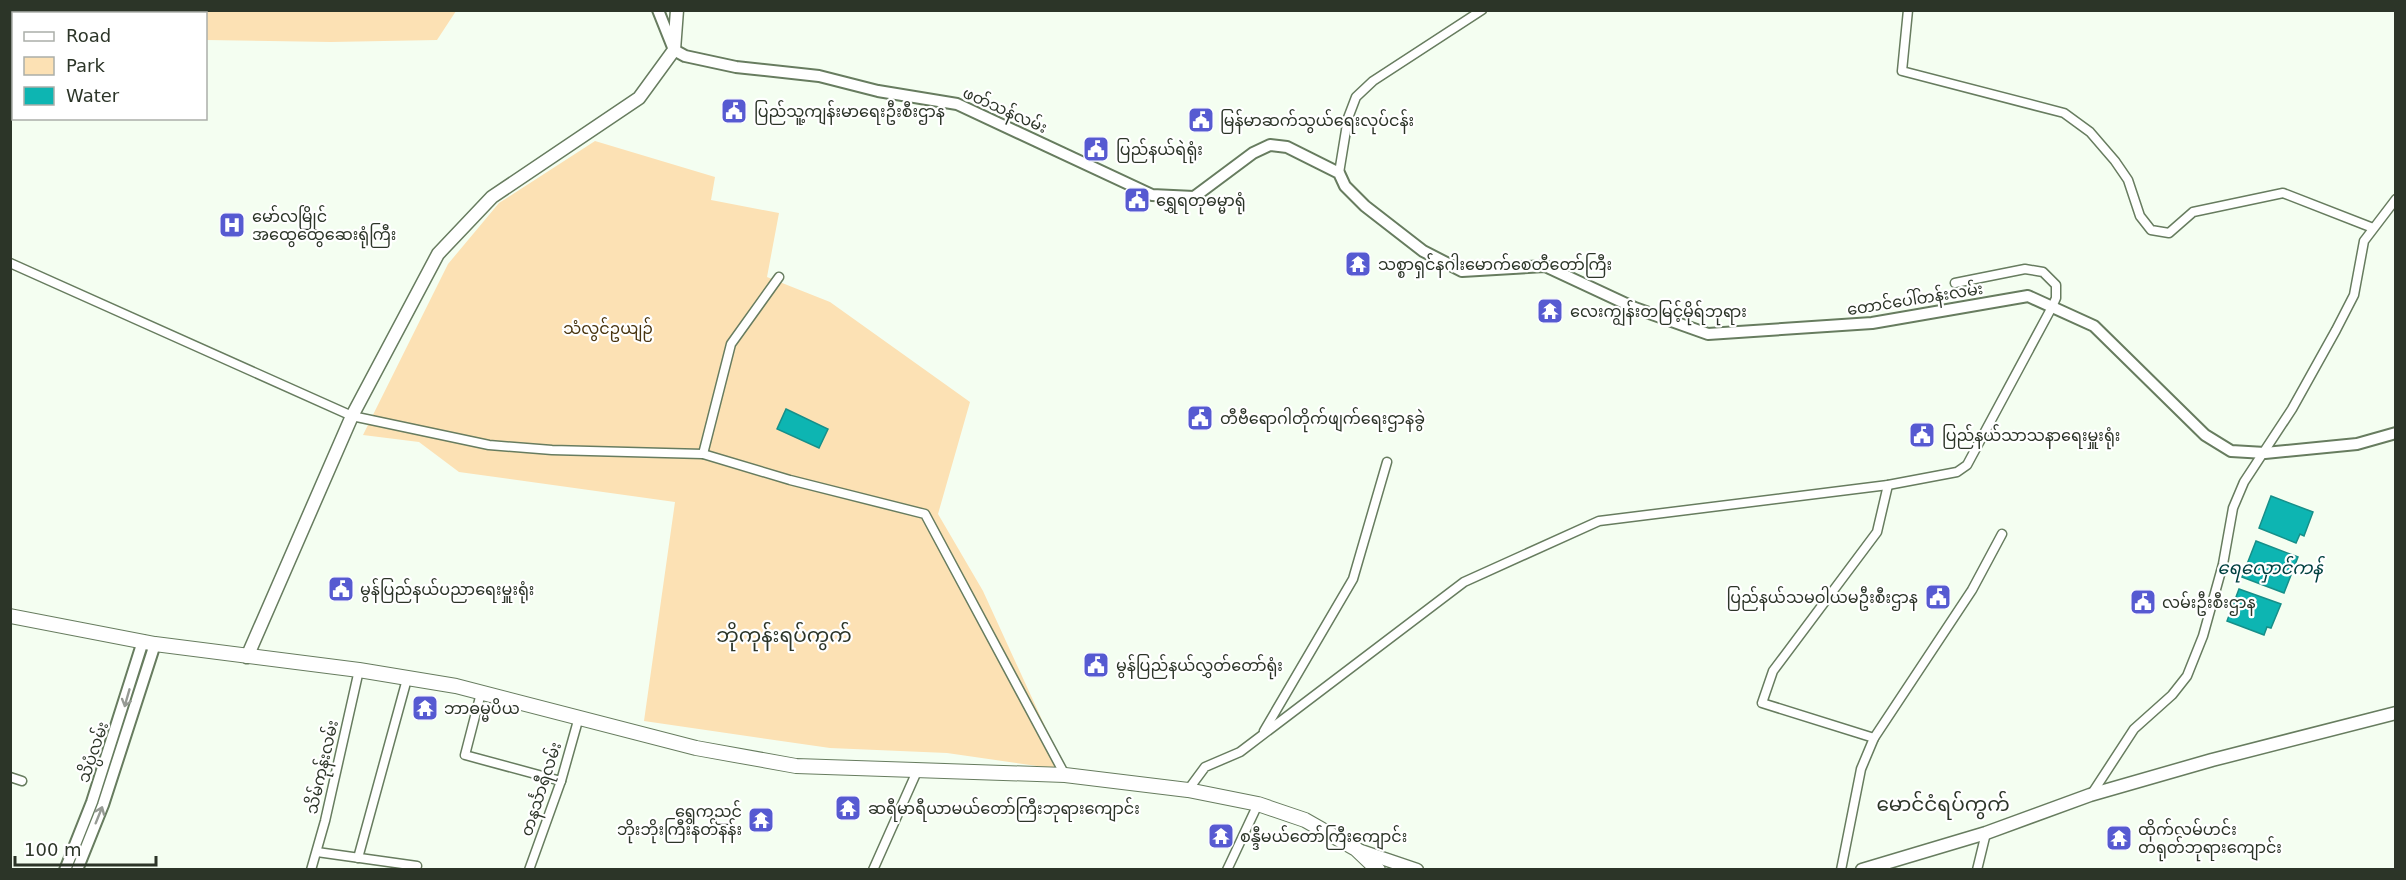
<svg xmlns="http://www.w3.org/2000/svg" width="2406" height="880" viewBox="0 0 2406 880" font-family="'DejaVu Sans','Noto Sans Myanmar',sans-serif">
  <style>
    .green { fill: #fce1b4 }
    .water { fill: #0db5b2; stroke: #168f89; stroke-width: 1.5 }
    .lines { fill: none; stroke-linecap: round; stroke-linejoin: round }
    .minor-casing { stroke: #677c5f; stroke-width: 11 }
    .tertiary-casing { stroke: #677c5f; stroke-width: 14 }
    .secondary-casing { stroke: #677c5f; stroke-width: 15 }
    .primary-casing { stroke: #677c5f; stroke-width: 16 }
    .minor { stroke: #fff; stroke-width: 8 }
    .tertiary { stroke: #fff; stroke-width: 10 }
    .secondary { stroke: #fff; stroke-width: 12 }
    .primary { stroke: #fff; stroke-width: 14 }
    .oneway { stroke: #969a94 }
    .labels { text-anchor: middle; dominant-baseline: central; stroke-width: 4.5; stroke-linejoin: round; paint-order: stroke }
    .street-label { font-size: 16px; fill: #2c3528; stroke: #fff }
    .poi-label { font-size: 16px; fill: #2c3528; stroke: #fff; text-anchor: start }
    .park-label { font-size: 16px; fill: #48340f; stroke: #fff }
    .water-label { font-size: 18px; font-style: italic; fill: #004140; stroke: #fff }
    .quarter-label { font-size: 20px; fill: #2c3528; stroke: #fff }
  </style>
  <rect width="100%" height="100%" fill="#f4fef1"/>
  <g class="green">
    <polygon points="205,10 456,10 456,11 437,40 331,42 206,40"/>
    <polygon points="595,141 715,177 711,200 779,213 767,277 830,302 970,402 938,514 983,591 1065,770 947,753 830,748 644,721 675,502 459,472 419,442 363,435 448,264 499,203"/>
  </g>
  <g class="water">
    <polygon points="786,409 828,429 819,448 777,429"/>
    <polygon points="2271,496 2313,512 2304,536 2300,534 2296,543 2259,528"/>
    <polygon points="2256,541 2298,557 2284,593 2242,577"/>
    <polygon points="2239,589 2281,604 2271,628 2267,627 2264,635 2227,621"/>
  </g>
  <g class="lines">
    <g class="minor-casing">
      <g id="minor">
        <polyline points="1908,10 1902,71 2064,113 2090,132 2115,161 2128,180 2140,216 2151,230 2169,233 2193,212 2283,193 2373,228"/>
        <polyline points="1339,173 1348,118 1356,97 1373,81 1482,10"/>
        <polyline points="10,263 352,416 489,445 552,450 703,454 790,480 925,514 1065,775"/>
        <polyline points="703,454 731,344 779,277"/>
        <polyline points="481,693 465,755 561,781"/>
        <polyline points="1264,731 1353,579 1387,462"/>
        <polyline points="1874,738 1762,703 1773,671 1877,532 1888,485"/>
        <polyline points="10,777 22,781"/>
        <polyline points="1188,790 1205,767 1240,752 1464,582 1599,521 1888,485 1957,472 1967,465 2052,307 2056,298 2056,285 2043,272 2025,269 1955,283"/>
        <polyline points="2091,795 2134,729 2172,695 2187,676 2203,636 2223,564 2233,508 2244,482 2292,409 2336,330 2354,295 2364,241 2396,199"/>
        <polyline points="317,852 417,866"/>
        <polyline points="358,858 407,679"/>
        <polyline points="311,870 325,821 359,670"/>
        <polyline points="529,870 561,781 579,717"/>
        <polyline points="873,870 918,769"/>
        <polyline points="1227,870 1258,804"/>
        <polyline points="1841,870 1861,769 1874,738 1972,590 2002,534"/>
        <polyline points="1977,870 1986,833"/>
      </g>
    </g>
    <g class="tertiary-casing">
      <g id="tertiary">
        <polyline points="658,10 674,50 685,56 736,67 819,76 878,91 957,104 1152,195 1194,197 1253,153 1270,145 1287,147 1339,173 1345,186 1365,206 1423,251 1462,271 1545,266 1635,308 1708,334 1872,323 2028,296 2094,326 2205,435 2231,451 2265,453 2357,444 2396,433"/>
        <polyline points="65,870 92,802 143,641"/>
        <polyline points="77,870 103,805 155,644"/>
      </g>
    </g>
    <g class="secondary-casing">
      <g id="secondary">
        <polyline points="247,657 352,416 438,254 492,197 639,98 674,50 677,10"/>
        <polyline points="1358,850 1417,870"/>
        <polyline points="1862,870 1986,833 2090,795 2212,760 2396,713"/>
      </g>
    </g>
    <g class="primary-casing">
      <polyline id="primary" points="10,616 155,644 359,670 456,686 696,748 796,766 1065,775 1188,790 1258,804 1305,820 1356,849 1378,870"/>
    </g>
    <use href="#minor" class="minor"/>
    <use href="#tertiary" class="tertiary"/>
    <use href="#secondary" class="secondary"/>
    <use href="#primary" class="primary"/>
  </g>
  <defs><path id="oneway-shaft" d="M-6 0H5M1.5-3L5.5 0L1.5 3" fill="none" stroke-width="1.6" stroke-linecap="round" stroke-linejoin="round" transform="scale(1.5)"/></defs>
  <g class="oneway">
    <use href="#oneway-shaft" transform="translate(127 698) rotate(106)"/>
    <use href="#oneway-shaft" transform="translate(99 815) rotate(-68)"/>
  </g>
  <defs>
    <g id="civic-square" transform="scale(1.35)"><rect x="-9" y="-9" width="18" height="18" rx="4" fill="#565ad1" stroke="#fff"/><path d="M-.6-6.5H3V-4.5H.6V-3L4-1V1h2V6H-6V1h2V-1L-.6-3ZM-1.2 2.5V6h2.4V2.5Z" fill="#fff"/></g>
    <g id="hospital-square" transform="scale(1.35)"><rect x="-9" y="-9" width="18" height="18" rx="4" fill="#565ad1" stroke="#fff"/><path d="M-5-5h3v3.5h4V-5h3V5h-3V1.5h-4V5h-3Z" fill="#fff"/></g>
    <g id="temple-square" transform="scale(1.35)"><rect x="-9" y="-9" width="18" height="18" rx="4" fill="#565ad1" stroke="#fff"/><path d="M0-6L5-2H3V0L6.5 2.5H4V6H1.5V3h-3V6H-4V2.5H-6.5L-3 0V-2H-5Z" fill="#fff"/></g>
  </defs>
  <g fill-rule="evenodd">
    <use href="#civic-square" x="734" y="111"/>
    <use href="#civic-square" x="1201" y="120"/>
    <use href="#civic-square" x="1096" y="149"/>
    <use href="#civic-square" x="1137" y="200"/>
    <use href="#hospital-square" x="232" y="225"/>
    <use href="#temple-square" x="1358" y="264"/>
    <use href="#temple-square" x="1550" y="311"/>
    <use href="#civic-square" x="1200" y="418"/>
    <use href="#civic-square" x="1922" y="435"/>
    <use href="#civic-square" x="341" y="589"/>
    <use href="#civic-square" x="1938" y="597"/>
    <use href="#civic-square" x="2143" y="602"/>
    <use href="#civic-square" x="1096" y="665"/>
    <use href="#temple-square" x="425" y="708"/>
    <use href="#temple-square" x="848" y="808"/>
    <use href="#temple-square" x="761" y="820"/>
    <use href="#temple-square" x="1221" y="836"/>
    <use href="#temple-square" x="2119" y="838"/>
  </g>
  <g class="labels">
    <g class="street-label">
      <text transform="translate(1005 110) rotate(24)">ဖတ်သန်လမ်း</text>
      <text transform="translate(1915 299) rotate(-9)">တောင်ပေါ်တန်းလမ်း</text>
      <text transform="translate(93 752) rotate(-71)">သိပ္ပံလမ်း</text>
      <text transform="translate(322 767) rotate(-77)">သိမ်ကုန်းလမ်း</text>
      <text transform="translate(541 789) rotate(-72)">တနင်္သာရီလမ်း</text>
    </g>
    <g class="poi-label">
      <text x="754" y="111">ပြည်သူ့ကျန်းမာရေးဦးစီးဌာန</text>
      <text x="1220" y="120">မြန်မာဆက်သွယ်ရေးလုပ်ငန်း</text>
      <text x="1116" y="149">ပြည်နယ်ရဲရုံး</text>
      <text x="1156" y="200">ရွှေရတုဓမ္မာရုံ</text>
      <text x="252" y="216">မော်လမြိုင်<tspan x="252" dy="18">အထွေထွေဆေးရုံကြီး</tspan></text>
      <text x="1378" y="264">သစ္စာရှင်နဂါးမောက်စေတီတော်ကြီး</text>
      <text x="1570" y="311">လေးကျွန်းတမြင့်မိုရ်ဘုရား</text>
      <text x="1220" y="418">တီဗီရောဂါတိုက်ဖျက်ရေးဌာနခွဲ</text>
      <text x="1942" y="435">ပြည်နယ်သာသနာရေးမှူးရုံး</text>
      <text x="360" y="589">မွန်ပြည်နယ်ပညာရေးမှူးရုံး</text>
      <text x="1918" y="597" text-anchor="end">ပြည်နယ်သမဝါယမဦးစီးဌာန</text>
      <text x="2162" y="602">လမ်းဦးစီးဌာန</text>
      <text x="1116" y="665">မွန်ပြည်နယ်လွှတ်တော်ရုံး</text>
      <text x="444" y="708">ဘာဓမ္မပိယ</text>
      <text x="868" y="808">ဆရီမာရီယာမယ်တော်ကြီးဘုရားကျောင်း</text>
      <text x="742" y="811" text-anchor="end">ရွှေကညင်<tspan x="742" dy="18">ဘိုးဘိုးကြီးနတ်နန်း</tspan></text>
      <text x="2138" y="829">ထိုက်လမ်ဟင်း<tspan x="2138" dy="18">တရုတ်ဘုရားကျောင်း</tspan></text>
      <text x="1240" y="836">စန္ဒီမယ်တော်ကြီးကျောင်း</text>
    </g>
    <g class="park-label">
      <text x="608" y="328">သံလွင်ဥယျဉ်</text>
    </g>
    <g class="water-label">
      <text x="2270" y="567">ရေလှောင်ကန်</text>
    </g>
    <g class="quarter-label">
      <text x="784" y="635">ဘိုကုန်းရပ်ကွက်</text>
      <text x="1943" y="804">မောင်ငံရပ်ကွက်</text>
    </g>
  </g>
  <rect width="2406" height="880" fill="none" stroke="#2c3528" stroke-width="24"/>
  <rect x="12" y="12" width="195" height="108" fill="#ffffff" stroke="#abaea9" stroke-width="1.5"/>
  <rect x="24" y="32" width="30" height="9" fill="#ffffff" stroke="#abaea9" stroke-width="1.5"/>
  <text x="66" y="42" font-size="18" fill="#2c3528">Road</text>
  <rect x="24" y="57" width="30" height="18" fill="#fce1b4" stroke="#abaea9" stroke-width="1.5"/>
  <text x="66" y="72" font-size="18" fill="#2c3528">Park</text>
  <rect x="24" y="87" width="30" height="18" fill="#0db5b2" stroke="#abaea9" stroke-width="1.5"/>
  <text x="66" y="102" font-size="18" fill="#2c3528">Water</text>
  <path d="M15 856v9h141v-9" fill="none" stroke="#2c3528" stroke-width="3"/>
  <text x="24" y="856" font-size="18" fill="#2c3528" stroke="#ffffff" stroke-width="4.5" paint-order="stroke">100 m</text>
</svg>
